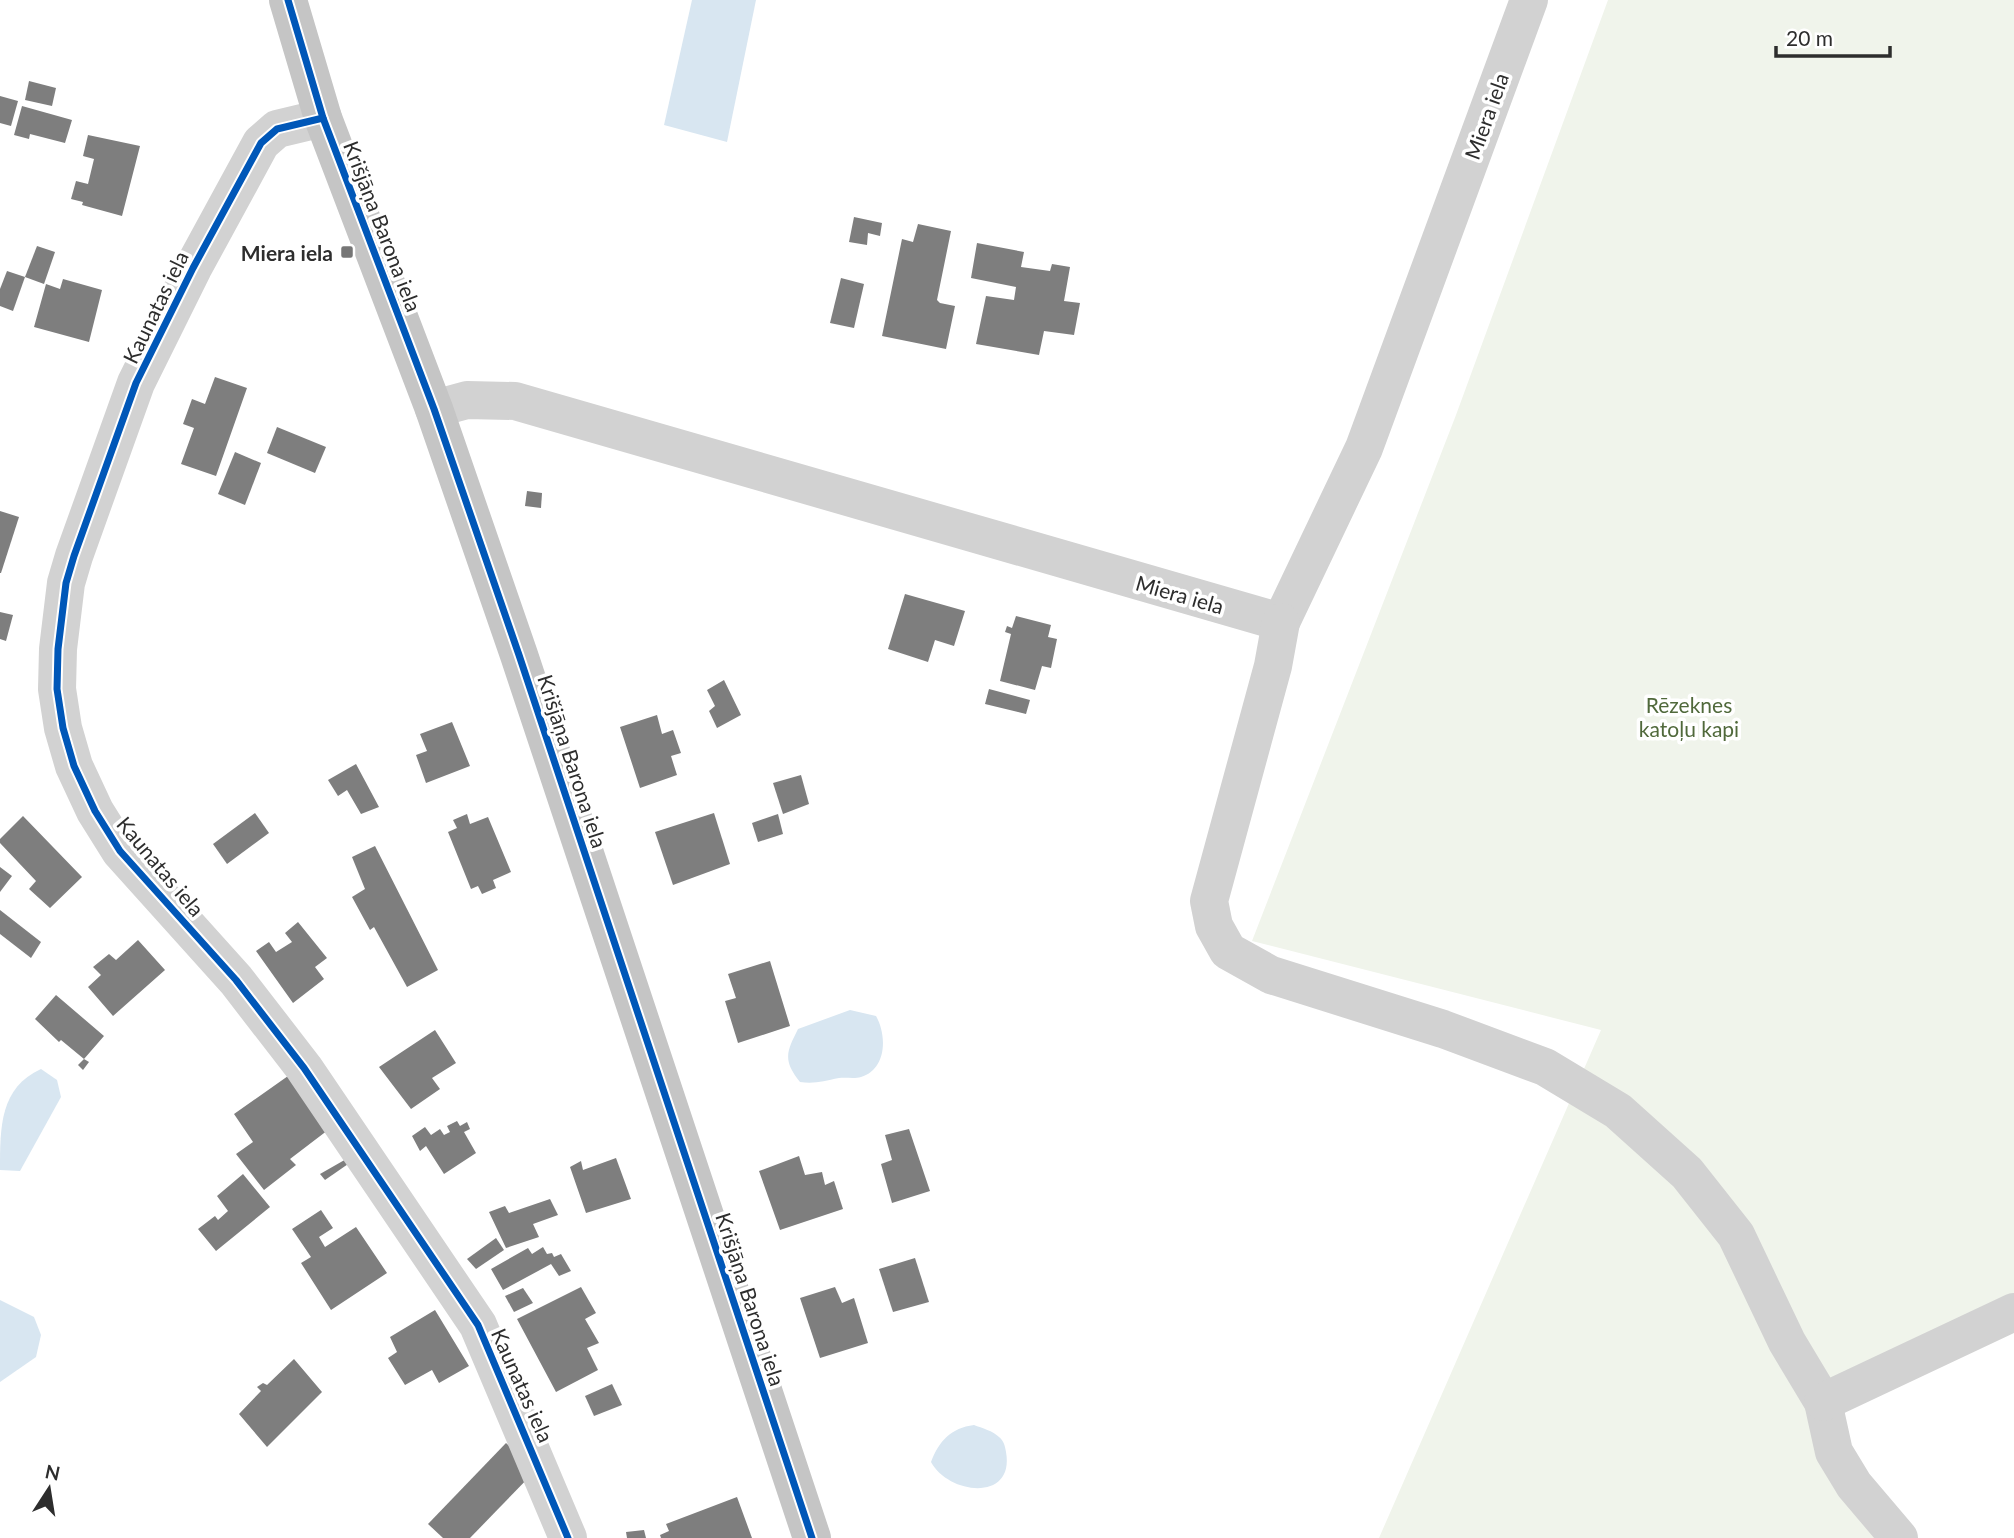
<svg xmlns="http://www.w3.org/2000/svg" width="2014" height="1538" viewBox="0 0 2014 1538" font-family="Lato,sans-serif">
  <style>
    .green { fill: #f0f4eb }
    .water { fill: #d8e6f1 }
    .building { fill: #7e7e7e }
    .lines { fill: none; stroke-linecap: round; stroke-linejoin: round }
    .minor { stroke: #d2d2d2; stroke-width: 38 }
    .major { stroke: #c5c5c5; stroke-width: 38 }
    .cycleway-casing { stroke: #fff; stroke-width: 11 }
    .cycleway { stroke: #0057b8; stroke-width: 7 }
    .poi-dot { fill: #767676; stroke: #fff; stroke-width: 2.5 }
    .labels { text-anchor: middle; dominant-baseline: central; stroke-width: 7; stroke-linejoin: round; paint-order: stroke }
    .street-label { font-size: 21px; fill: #2d2d2d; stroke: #fff }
    .poi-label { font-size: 21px; font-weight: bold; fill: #2d2d2d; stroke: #fff; text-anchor: end }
    .park-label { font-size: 21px; fill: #50693b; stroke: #fff }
  </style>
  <rect width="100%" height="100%" fill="#fff"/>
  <polygon class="green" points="1608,0 2014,0 2014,1300 1881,1366 1812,1440 1877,1538 1379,1538 1601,1030 1252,941 1456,415"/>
  <g class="water">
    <polygon points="692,0 756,0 727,142 664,125"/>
    <path d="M850,1010l26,6c11,19 11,53 -15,61 -7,2 -15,0 -22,1 -15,3 -24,6 -39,4 -17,-22 -14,-29 -2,-53z"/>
    <path d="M41,1069l16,11 4,17 -41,74 -20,-1c0,-44 0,-82 41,-101z"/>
    <polygon points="0,1300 34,1317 41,1335 36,1357 0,1382"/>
    <path d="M974,1425c8,3 19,6 25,12 5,4 6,9 7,15 9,50 -57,43 -75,10 8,-21 20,-34 43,-37z"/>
  </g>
  <g class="building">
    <polygon points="29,81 56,88 52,106 25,100"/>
    <polygon points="0,96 18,101 11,126 0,123"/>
    <polygon points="22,106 72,120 65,143 30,134 29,139 14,135"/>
    <polygon points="88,135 140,146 122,216 82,205 83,202 71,199 76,181 88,184 94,159 83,156"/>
    <polygon points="854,217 882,223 880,236 868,233 867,245 849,242"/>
    <polygon points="918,224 951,231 937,300 940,303 955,306 946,349 882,336 902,239 913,242"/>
    <polygon points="977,243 1024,252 1021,267 1050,271 1052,264 1070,267 1064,301 1080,303 1074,335 1044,331 1039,355 976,344 986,296 1014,300 1016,287 971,278"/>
    <polygon points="37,246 55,252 44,284 25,277"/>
    <polygon points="7,271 25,277 13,311 0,306 0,289"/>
    <polygon points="841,278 864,284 854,328 830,323"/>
    <polygon points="63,279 102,290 89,342 34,327 46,284 60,289"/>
    <polygon points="215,377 247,388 216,476 181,464 194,428 183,424 192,399 205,404"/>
    <polygon points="277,427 326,447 315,473 267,453"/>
    <polygon points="235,452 261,463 245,505 218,494"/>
    <polygon points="527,491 542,493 541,508 525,506"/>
    <polygon points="0,511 19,517 1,573 0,573"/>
    <polygon points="905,594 965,611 954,646 935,640 928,662 888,649"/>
    <polygon points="0,612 13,615 6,641 0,639"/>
    <polygon points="1016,616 1051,625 1048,637 1057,639 1051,668 1042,666 1035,690 1000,681 1011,634 1005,632 1007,626 1012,628"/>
    <polygon points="724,680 741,715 717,728 709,711 715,706 707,690"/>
    <polygon points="989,689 1030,700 1026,714 985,704"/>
    <polygon points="657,715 662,734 673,730 681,753 671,756 677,775 640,788 620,727"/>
    <polygon points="452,722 470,766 426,783 416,755 427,751 420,734"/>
    <polygon points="356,764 379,807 361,814 347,790 338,796 328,780"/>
    <polygon points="801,775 809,804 783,814 773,783"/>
    <polygon points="255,813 269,833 227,864 213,844"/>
    <polygon points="714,813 730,864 673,885 655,832"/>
    <polygon points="467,814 470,824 488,817 511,872 493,880 496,888 482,894 478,886 471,889 448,832 457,828 453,820"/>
    <polygon points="778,814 783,834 758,842 752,823"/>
    <polygon points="23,816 82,877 50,908 29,889 36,881 0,843 0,839"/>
    <polygon points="375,846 438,970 407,987 374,927 370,930 352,897 365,889 352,857"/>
    <polygon points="0,867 12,876 0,892"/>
    <polygon points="0,910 41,942 31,958 0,934"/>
    <polygon points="298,922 327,958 315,967 324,979 293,1003 256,951 269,942 276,952 292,942 285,933"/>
    <polygon points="138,940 165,970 113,1016 88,987 101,975 93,967 109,954 116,960"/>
    <polygon points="770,961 790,1026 738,1043 725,1001 736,998 728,974"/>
    <polygon points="56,995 104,1036 84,1059 61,1040 59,1042 35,1019"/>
    <polygon points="435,1030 456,1063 432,1078 440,1089 411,1109 379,1067"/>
    <polygon points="84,1059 89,1062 83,1070 78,1065"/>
    <polygon points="288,1076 328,1130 290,1159 296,1165 264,1190 236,1154 253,1142 234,1114"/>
    <polygon points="457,1121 460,1126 467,1122 470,1129 464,1132 476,1153 444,1174 426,1146 420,1151 412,1136 425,1127 431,1135 440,1129 444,1135 450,1132 447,1126"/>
    <polygon points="909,1129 930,1191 892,1203 881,1164 892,1160 885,1135"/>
    <polygon points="799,1156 805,1175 822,1172 825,1185 834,1181 843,1209 780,1230 759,1171"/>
    <polygon points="348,1158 351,1162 325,1180 320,1174"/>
    <polygon points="616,1158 631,1199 586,1213 570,1167 581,1161 583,1170"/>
    <polygon points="243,1174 270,1207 216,1251 198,1229 215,1216 218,1220 228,1211 217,1196"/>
    <polygon points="550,1199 558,1215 533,1224 539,1237 506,1248 489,1212 505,1206 509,1213"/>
    <polygon points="321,1210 333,1228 319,1237 325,1247 356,1227 387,1273 331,1310 301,1263 311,1257 292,1229"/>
    <polygon points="496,1238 504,1250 476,1269 467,1259"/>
    <polygon points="543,1247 547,1254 552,1253 554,1257 561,1254 571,1271 559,1276 551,1264 503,1290 491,1269 528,1248 532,1254"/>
    <polygon points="915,1258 929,1302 893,1312 879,1269"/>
    <polygon points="581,1287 596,1313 585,1319 599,1343 587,1348 598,1370 556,1392 517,1319"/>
    <polygon points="835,1287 842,1303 854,1298 868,1343 820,1358 800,1298"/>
    <polygon points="523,1288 533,1303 514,1312 505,1296"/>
    <polygon points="435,1310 469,1366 439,1383 432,1370 405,1385 388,1358 397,1352 390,1337"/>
    <polygon points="294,1359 322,1392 267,1447 239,1414 261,1391 257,1387 263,1383 267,1385"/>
    <polygon points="612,1384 622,1405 594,1416 585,1396"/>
    <polygon points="506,1443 535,1471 470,1538 443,1538 428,1524"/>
    <polygon points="737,1497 752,1538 661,1538 660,1535 669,1531 666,1524"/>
    <polygon points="644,1530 646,1538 627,1538 626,1532"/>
  </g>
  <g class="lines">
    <g class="minor">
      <polyline points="323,118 277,129 261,143 193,268 136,383 74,556 66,583 58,649 57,689 63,728 74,766 95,811 120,851 236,980 304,1068 478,1325 568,1538"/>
      <polyline points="434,409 467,400 515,401 1281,622 1364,448 1529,0"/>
      <polyline points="1281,622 1273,666 1209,901 1214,926 1228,951 1271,975 1443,1029 1545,1067 1618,1111 1687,1173 1736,1235 1787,1342 1823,1402 1834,1452 1854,1485 1899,1538"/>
      <polyline points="1823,1402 2014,1312"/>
    </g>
    <polyline class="major" points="288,0 323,118 434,409 519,655 812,1538"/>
    <g class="cycleway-casing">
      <g id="cycleway">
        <polyline points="288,0 323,118 434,409 519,655 812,1538"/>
        <polyline points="323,118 277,129 261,143 193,268 136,383 74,556 66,583 58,649 57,689 63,728 74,766 95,811 120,851 236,980 304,1068 478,1325 568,1538"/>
      </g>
    </g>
    <use href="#cycleway" class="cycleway"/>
  </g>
  <rect class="poi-dot" x="340" y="245" width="14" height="14" rx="3.5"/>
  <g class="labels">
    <g class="street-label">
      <text transform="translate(1486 116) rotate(-70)">Miera iela</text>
      <text transform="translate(383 226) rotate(69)">Krišjāņa Barona iela</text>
      <text transform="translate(155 307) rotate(-64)">Kaunatas iela</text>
      <text transform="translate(1180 594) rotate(16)">Miera iela</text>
      <text transform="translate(573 761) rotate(72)">Krišjāņa Barona iela</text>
      <text transform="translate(161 866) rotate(50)">Kaunatas iela</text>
      <text transform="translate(751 1299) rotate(72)">Krišjāņa Barona iela</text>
      <text transform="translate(523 1385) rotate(66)">Kaunatas iela</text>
    </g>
    <g class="poi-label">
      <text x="333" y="252">Miera iela</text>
    </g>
    <g class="park-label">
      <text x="1689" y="704">Rēzeknes<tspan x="1689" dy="24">katoļu kapi</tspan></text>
    </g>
  </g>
  <g transform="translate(49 1489) rotate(12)" stroke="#ffffff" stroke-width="5" paint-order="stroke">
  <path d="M0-5L12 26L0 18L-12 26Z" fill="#2d2d2d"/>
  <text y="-10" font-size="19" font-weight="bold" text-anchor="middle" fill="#2d2d2d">N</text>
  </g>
  <path d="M1776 46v10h114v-10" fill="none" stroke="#2d2d2d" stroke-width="3.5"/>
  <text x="1786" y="46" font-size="21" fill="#2d2d2d" stroke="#ffffff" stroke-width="5" paint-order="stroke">20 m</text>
</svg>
